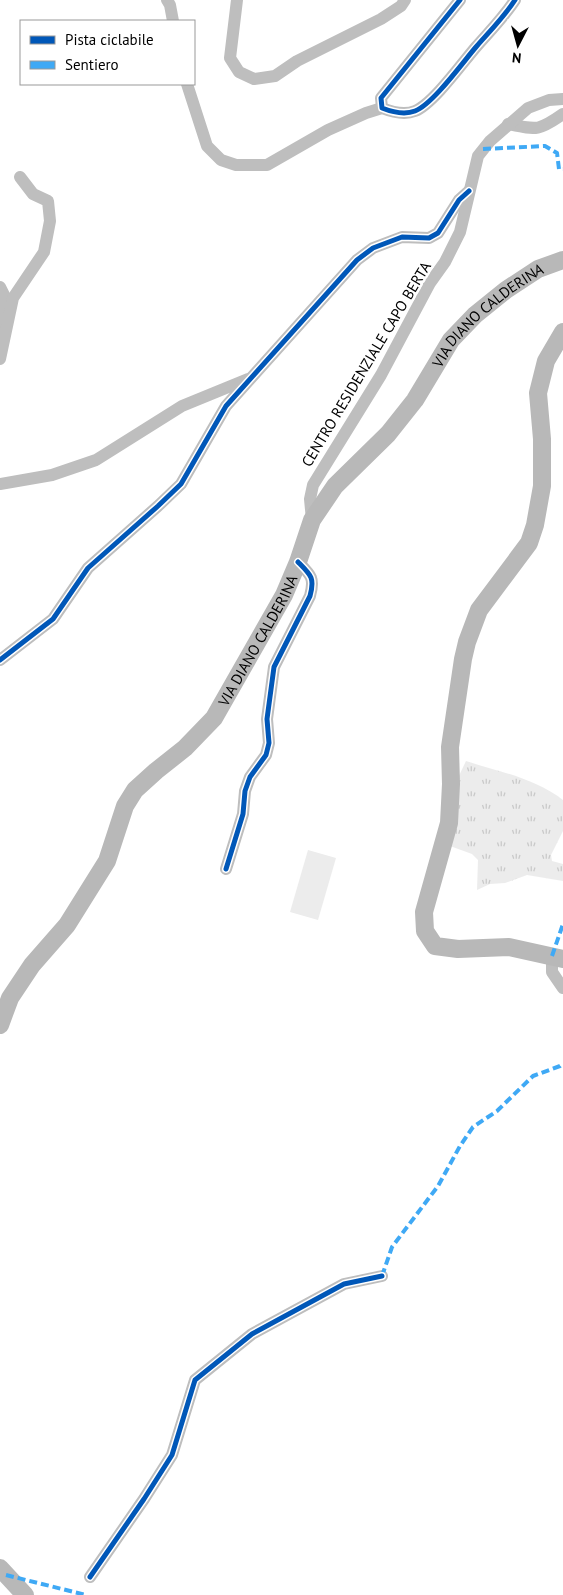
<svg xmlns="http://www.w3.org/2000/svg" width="563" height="1595" viewBox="0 0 563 1595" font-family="'PT Sans',sans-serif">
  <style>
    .grass { fill: url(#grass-tufts) }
    .garden { fill: #ececec }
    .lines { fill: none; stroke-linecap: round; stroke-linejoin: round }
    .street { stroke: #bebebe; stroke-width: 12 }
    .secondary { stroke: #b8b8b8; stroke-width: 18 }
    .quiet { stroke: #3fa9f5; stroke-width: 4; stroke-dasharray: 8 4; stroke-linecap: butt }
    .cycleway-casing { stroke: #fff; stroke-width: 8 }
    .cycleway { stroke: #0057b8; stroke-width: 5 }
    .labels { text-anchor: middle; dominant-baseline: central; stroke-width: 5; stroke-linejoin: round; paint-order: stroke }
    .street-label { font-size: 15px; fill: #000; stroke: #fff }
  </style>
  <defs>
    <pattern id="grass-tufts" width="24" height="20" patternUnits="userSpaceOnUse" patternTransform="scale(1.25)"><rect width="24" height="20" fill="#ececec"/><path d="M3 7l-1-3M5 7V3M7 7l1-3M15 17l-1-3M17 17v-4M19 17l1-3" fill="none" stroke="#c9c9c9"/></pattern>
  </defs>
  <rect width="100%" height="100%" fill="#fff"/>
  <path class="grass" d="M466,761c34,11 68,17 97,39v31l-12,24 1,6 11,3v17l-36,-6 -22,8 -15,1 -13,6 1,-30 -6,-6 -22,-8 6,-64z"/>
  <polygon class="garden" points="308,850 336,858 318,920 290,912"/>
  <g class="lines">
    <g class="street">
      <polyline points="167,0 170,5 173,21"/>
      <polyline points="237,0 230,58 239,72 254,79 275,76 297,61 381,19 401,6 405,0"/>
      <path d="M460,0l-79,98 1,10c10,4 23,7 33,3 18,-7 48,-49 61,-64 13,-15 28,-30 39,-47"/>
      <polyline points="187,84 207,146 221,160 236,165 267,165 328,130 366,113 382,108"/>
      <path d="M508,124c29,6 31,7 55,-10"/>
      <polyline points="0,287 5,297 1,312 4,329"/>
      <polyline points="0,359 13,298 44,252 50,221 48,201 33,194 20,177"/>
      <polyline points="0,484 52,475 96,460 182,406 248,379"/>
      <polyline points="312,520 310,499 313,485 381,375 430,283 445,262 460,232 478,156 490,141 528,108 549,100 563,99"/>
      <polyline points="0,660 53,619 88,568 158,506 181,484 226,406 357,260 373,248 402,237 429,238 438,233 459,200 469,191"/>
      <path d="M226,869l17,-55 2,-23 5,-14 16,-22 3,-12 -2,-24 7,-52 36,-71c5,-18 1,-21 -12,-34"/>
      <polyline points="552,956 552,972 563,988"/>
      <polyline points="90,1577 144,1499 172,1455 195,1380 252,1334 344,1284 382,1276"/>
    </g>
    <g class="secondary">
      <polyline points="563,332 546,361 538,393 542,439 542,486 535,525 529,543 479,610 467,642 463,659 450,747 451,784 449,823 424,912 425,931 435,946 458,949 509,947 563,959"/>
      <path id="s1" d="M0,1025l10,-27 22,-33 35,-40 40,-64 18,-55 10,-16 21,-19 29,-23 29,-30 70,-123 14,-33 14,-42 23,-34 53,-52 27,-34 36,-60 24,-25 31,-25 32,-21 25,-9"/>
      <polyline points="0,1568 25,1595"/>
    </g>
    <g class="quiet">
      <polyline points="483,149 545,146 557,153 559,169 563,169"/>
      <polyline points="552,956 563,924"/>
      <polyline points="382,1276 392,1247 438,1186 460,1146 473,1127 497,1111 533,1076 560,1066 563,1063"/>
      <polyline points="6,1575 86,1595"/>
    </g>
    <g class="cycleway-casing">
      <g id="cycleway">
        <path d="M460,0l-79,98 1,10c10,4 23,7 33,3 18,-7 48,-49 61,-64 13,-15 28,-30 39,-47"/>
        <polyline points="0,660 53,619 88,568 158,506 181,484 226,406 357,260 373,248 402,237 429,238 438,233 459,200 469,191"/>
        <path d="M226,869l17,-55 2,-23 5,-14 16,-22 3,-12 -2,-24 7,-52 36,-71c5,-18 1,-21 -12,-34"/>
        <polyline points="90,1577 144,1499 172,1455 195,1380 252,1334 344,1284 382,1276"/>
      </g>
    </g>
    <use href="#cycleway" class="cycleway"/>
  </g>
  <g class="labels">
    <g class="street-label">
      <text stroke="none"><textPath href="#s1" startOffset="875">VIA DIANO CALDERINA</textPath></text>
      <text transform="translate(366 364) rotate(-59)">CENTRO RESIDENZIALE CAPO BERTA</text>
      <text stroke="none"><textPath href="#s1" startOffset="470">VIA DIANO CALDERINA</textPath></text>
    </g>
  </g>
  <rect x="20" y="20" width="175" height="65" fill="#ffffff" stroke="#999999"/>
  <rect x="30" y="36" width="25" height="8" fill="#0057b8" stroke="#999999"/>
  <text x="65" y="45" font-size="15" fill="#000000">Pista ciclabile</text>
  <rect x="30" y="61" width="25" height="8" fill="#3fa9f5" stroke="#999999"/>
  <text x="65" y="70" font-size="15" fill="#000000">Sentiero</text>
  <g transform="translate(518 45) rotate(186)" stroke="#ffffff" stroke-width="4" paint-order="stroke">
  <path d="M0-4L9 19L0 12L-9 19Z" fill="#000000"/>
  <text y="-8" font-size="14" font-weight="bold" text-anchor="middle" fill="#000000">N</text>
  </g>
</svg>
